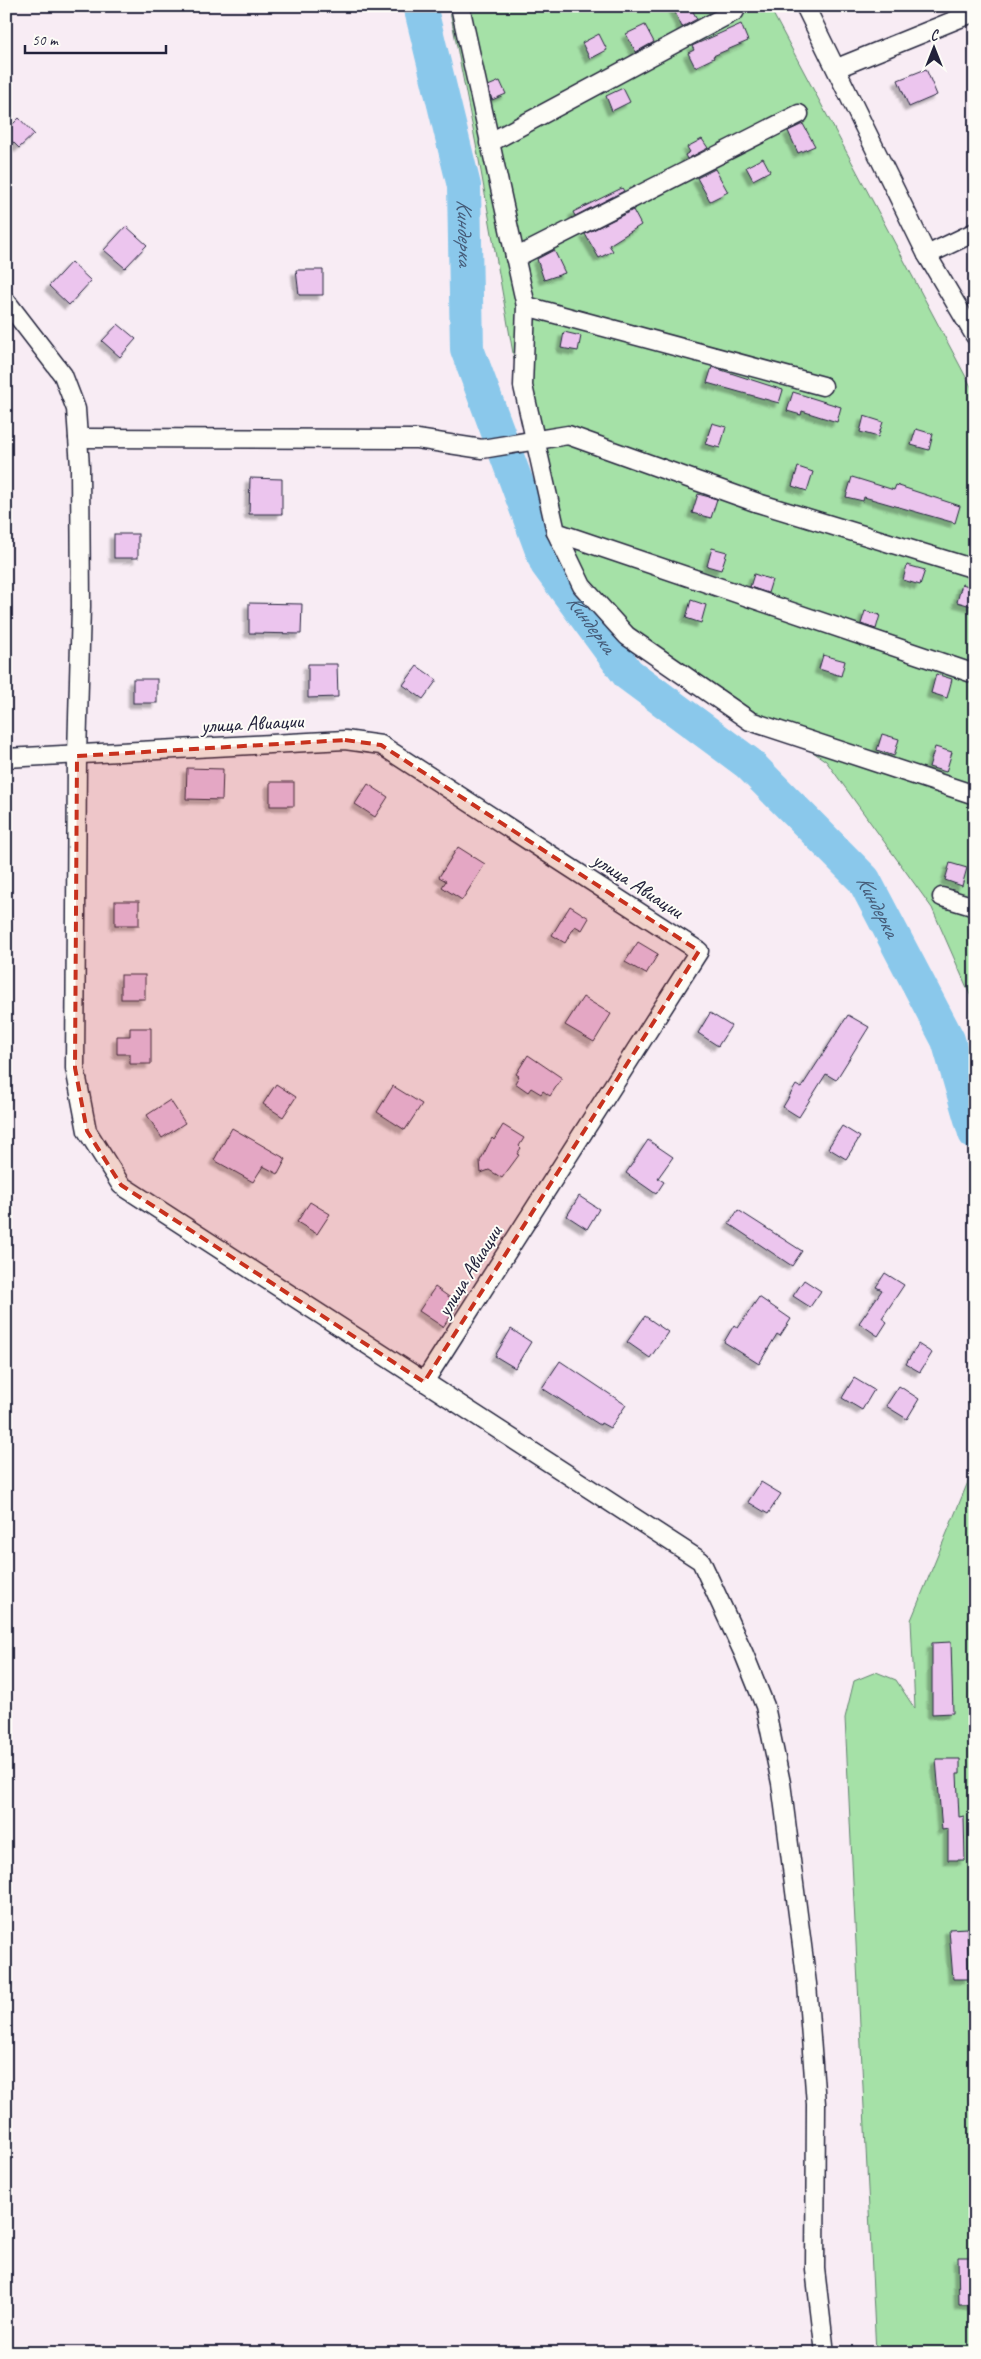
<svg xmlns="http://www.w3.org/2000/svg" width="981" height="2359" viewBox="0 0 981 2359" font-family="Caveat,sans-serif">
  <style>
    .green { fill: #a5e1a7; stroke: #648271 }
    .lines { fill: none; stroke-linecap: round; stroke-linejoin: round }
    .river { stroke: #8ac8eb; stroke-width: 34 }
    .building { fill: #ecc5ee; stroke: #22223b; filter: url(#shadow) }
    .minor-casing { stroke: #22223b; stroke-width: 21 }
    .minor { stroke: #fdfcf7; stroke-width: 18 }
    .marked { fill: #c8321e; fill-opacity: 0.2; stroke: #c8321e; stroke-width: 4; stroke-dasharray: 10 6; stroke-linejoin: round }
    .labels { text-anchor: middle; dominant-baseline: central; stroke-width: 4; stroke-linejoin: round; paint-order: stroke }
    .street-label { font-size: 21px; fill: #22223b; stroke: #fdfcf7 }
    .water-label { font-size: 22px; font-style: italic; fill: #465c79; stroke: #fdfcf7 }
  </style>
  <defs>
    <filter id="shadow"><feDropShadow dx="-4.5" dy="4.5" stdDeviation="1" flood-color="#0004"/></filter>
  </defs>
  <rect width="100%" height="100%" fill="#f8ecf4"/>
  <filter id="ink" filterUnits="userSpaceOnUse"><feTurbulence type="fractalNoise" baseFrequency=".02" numOctaves="2"/><feDisplacementMap in="SourceGraphic" scale="10" xChannelSelector="R" yChannelSelector="G"/><feConvolveMatrix kernelMatrix="1 2 1 2 8 2 1 2 1" color-interpolation-filters="sRGB"/></filter>
  <g filter="url(#ink)">
    <g class="green">
      <polygon points="449,6 769,6 975,394 975,1006 932,908 826,761 622,620 545,535 479,160"/>
      <polygon points="975,1465 975,2353 876,2353 845,1718 854,1681 876,1672 896,1680 915,1709 911,1620"/>
    </g>
    <g class="lines">
      <path class="river" id="s1" d="M420,6l44,180 3,163 80,215 81,110 120,89 116,117 84,160 27,93"/>
    </g>
    <g class="building">
      <polygon points="672,6 690,6 697,19 682,27"/>
      <polygon points="741,24 748,41 713,56 714,58 695,67 688,53 694,50 692,46"/>
      <polygon points="645,25 654,42 636,52 626,34"/>
      <polygon points="599,34 607,50 590,59 582,43"/>
      <polygon points="926,69 937,95 909,107 898,80"/>
      <polygon points="500,81 506,94 492,100 488,86"/>
      <polygon points="623,88 630,102 612,111 606,96"/>
      <polygon points="19,118 34,134 19,148 6,135 6,131"/>
      <polygon points="803,124 815,146 798,153 788,131"/>
      <polygon points="702,139 708,148 687,159 685,155 690,152 687,147"/>
      <polygon points="763,158 770,171 753,180 746,167"/>
      <polygon points="715,169 728,192 710,201 697,178"/>
      <polygon points="622,188 624,191 575,216 573,212"/>
      <polygon points="633,210 641,225 609,245 613,251 599,258 585,234"/>
      <polygon points="126,226 147,245 125,268 104,250"/>
      <polygon points="554,250 565,273 544,280 537,259"/>
      <polygon points="71,262 91,281 69,305 49,286"/>
      <polygon points="296,270 323,270 323,295 299,295"/>
      <polygon points="118,324 136,339 120,357 102,341"/>
      <polygon points="564,332 581,336 578,351 561,348"/>
      <polygon points="712,367 783,390 779,403 707,383"/>
      <polygon points="793,392 841,407 837,422 802,411 801,415 787,411"/>
      <polygon points="864,416 883,422 878,437 860,432"/>
      <polygon points="712,423 726,427 720,448 705,444"/>
      <polygon points="916,429 933,434 929,450 911,445"/>
      <polygon points="798,467 813,472 807,491 792,486"/>
      <polygon points="852,477 894,490 896,485 960,506 955,523 864,497 863,501 846,497"/>
      <polygon points="250,478 282,479 282,514 249,514"/>
      <polygon points="698,494 717,499 711,518 692,513"/>
      <rect x="114" y="534" width="24" height="24"/>
      <polygon points="712,548 727,552 721,570 707,566"/>
      <polygon points="907,565 925,570 920,585 903,580"/>
      <polygon points="754,574 772,580 768,593 750,587"/>
      <polygon points="962,584 975,588 975,607 957,602"/>
      <polygon points="691,600 706,605 701,623 686,618"/>
      <polygon points="249,603 302,604 301,634 249,633"/>
      <polygon points="865,611 880,615 876,629 861,624"/>
      <polygon points="823,655 845,661 841,676 819,669"/>
      <polygon points="308,664 337,664 338,697 308,698"/>
      <polygon points="417,666 437,680 423,699 403,685"/>
      <polygon points="936,674 952,679 947,698 931,693"/>
      <rect x="133" y="679" width="24" height="24"/>
      <polygon points="882,734 899,739 894,756 877,750"/>
      <polygon points="935,747 952,752 946,772 929,767"/>
      <polygon points="187,768 223,769 222,800 186,799"/>
      <rect x="270" y="782" width="24" height="24"/>
      <polygon points="368,784 388,797 375,817 355,804"/>
      <polygon points="458,847 485,864 462,900 442,887 446,881 439,877"/>
      <polygon points="950,863 967,868 962,886 945,880"/>
      <rect x="115" y="901" width="24" height="24"/>
      <polygon points="570,906 589,918 582,930 575,926 565,943 552,935"/>
      <polygon points="638,942 658,954 646,974 625,962"/>
      <rect x="121" y="975" width="24" height="24"/>
      <polygon points="583,997 611,1014 594,1042 565,1025"/>
      <polygon points="710,1013 731,1026 718,1046 698,1033"/>
      <polygon points="848,1015 869,1027 836,1080 826,1074 799,1117 783,1107 796,1085 801,1088"/>
      <polygon points="130,1028 151,1028 151,1064 130,1064 130,1054 117,1054 117,1036 130,1036"/>
      <polygon points="528,1055 562,1078 550,1096 543,1091 541,1094 531,1088 528,1092 515,1083 519,1076 516,1074"/>
      <polygon points="276,1084 296,1097 283,1117 263,1104"/>
      <polygon points="393,1086 422,1104 405,1130 377,1112"/>
      <polygon points="170,1100 185,1123 162,1138 147,1115"/>
      <polygon points="503,1125 524,1138 519,1146 521,1148 517,1154 519,1155 502,1178 489,1170 481,1173 480,1161 492,1138 494,1140"/>
      <polygon points="842,1126 860,1137 846,1159 828,1148"/>
      <polygon points="232,1128 286,1159 278,1174 263,1166 253,1182 214,1160"/>
      <polygon points="648,1140 673,1157 658,1178 664,1182 656,1194 626,1173"/>
      <polygon points="579,1196 599,1209 587,1229 567,1216"/>
      <polygon points="310,1202 330,1214 317,1234 297,1222"/>
      <polygon points="738,1210 802,1251 792,1266 729,1224"/>
      <polygon points="885,1273 904,1285 882,1318 887,1322 878,1336 859,1323 882,1290 876,1287"/>
      <polygon points="804,1280 821,1291 810,1307 793,1296"/>
      <polygon points="435,1287 459,1304 443,1327 419,1311"/>
      <polygon points="759,1297 791,1319 780,1336 777,1334 759,1364 724,1342 734,1325 738,1328"/>
      <polygon points="645,1316 668,1332 650,1358 627,1342"/>
      <polygon points="511,1329 531,1342 515,1368 495,1356"/>
      <polygon points="918,1344 932,1353 920,1372 906,1364"/>
      <polygon points="560,1361 626,1405 610,1428 601,1423 600,1425 542,1388"/>
      <polygon points="854,1378 874,1390 862,1410 842,1398"/>
      <polygon points="899,1386 919,1399 907,1419 886,1406"/>
      <polygon points="761,1482 781,1494 768,1514 748,1502"/>
      <polygon points="951,1642 953,1713 932,1714 932,1643"/>
      <polygon points="936,1759 960,1759 960,1774 957,1774 959,1817 964,1816 965,1860 948,1860 948,1829 942,1830"/>
      <polygon points="967,1928 969,1979 953,1979 949,1929"/>
      <polygon points="958,2257 975,2257 975,2305 959,2305"/>
    </g>
    <g class="lines">
      <g class="minor-casing">
        <g id="minor">
          <polyline points="460,6 526,306 523,386 556,532 975,674"/>
          <polyline points="805,6 927,255 975,336"/>
          <polyline points="837,68 975,12"/>
          <polyline points="489,143 735,11"/>
          <polyline points="927,255 975,232"/>
          <polyline points="515,258 799,114"/>
          <polyline points="6,301 63,375 76,409 80,467 81,606 77,756 75,1068 87,1131 121,1185 701,1561 744,1654 765,1706 781,1783 807,1984 816,2104 815,2269 825,2353"/>
          <polyline points="526,306 823,386"/>
          <polyline points="78,438 417,439 482,449 568,435 758,503 975,569"/>
          <polyline points="556,532 582,586 627,636 750,721 975,795"/>
          <polyline points="6,758 345,740 381,745 699,951 424,1382"/>
          <polyline points="942,897 975,907"/>
        </g>
      </g>
      <use href="#minor" class="minor"/>
    </g>
  </g>
  <path class="marked" d="M345,740l36,5 318,206 -275,431 -303,-197 -34,-54 -12,-63 2,-312z"/>
  <g class="labels">
    <g class="street-label">
      <text transform="translate(252 723) rotate(-3)">улица Авиации</text>
      <text transform="translate(638 885) rotate(33)">улица Авиации</text>
      <text transform="translate(469 1271) rotate(-58)">улица Авиации</text>
    </g>
    <g class="water-label">
      <text stroke="none"><textPath href="#s1" startOffset="232">Киндерка</textPath></text>
      <text stroke="none"><textPath href="#s1" startOffset="652">Киндерка</textPath></text>
      <text stroke="none"><textPath href="#s1" startOffset="1058">Киндерка</textPath></text>
    </g>
  </g>
  <rect width="981" height="2359" fill="none" stroke="#fdfcf7" stroke-width="25"/>
  <rect x="12" y="12" width="956" height="2334" fill="none" stroke="#22223b" stroke-width="2" filter="url(#ink)"/>
  <g transform="translate(934 48)" stroke="#fdfcf7" stroke-width="4" paint-order="stroke">
  <path d="M0-4L9 19L0 12L-9 19Z" fill="#22223b"/>
  <text y="-8" font-size="14" font-weight="bold" text-anchor="middle" fill="#22223b">С</text>
  </g>
  <path d="M25 45v8h141v-8" fill="none" stroke="#22223b" stroke-width="2.5"/>
  <text x="32" y="45" font-size="15" fill="#22223b" stroke="#fdfcf7" stroke-width="4" paint-order="stroke">50 m</text>
</svg>
